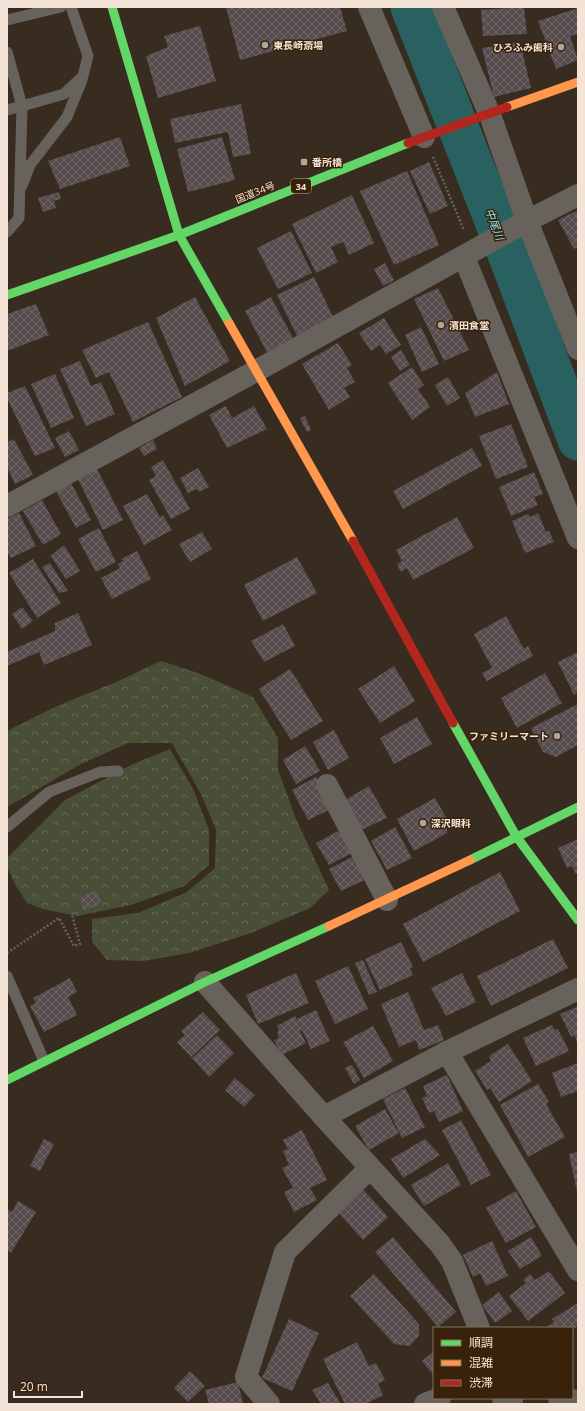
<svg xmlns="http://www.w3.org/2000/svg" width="585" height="1411" viewBox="0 0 585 1411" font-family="'Open Sans','Noto Sans JP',sans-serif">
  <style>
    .forest { fill: url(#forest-crowns) }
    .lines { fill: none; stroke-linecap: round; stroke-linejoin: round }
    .river { stroke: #296160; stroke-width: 41 }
    .building { fill: url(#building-cross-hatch) }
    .path { stroke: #68625c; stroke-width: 2.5; stroke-dasharray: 2 2; stroke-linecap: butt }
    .lane { stroke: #67625c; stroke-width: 11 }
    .street { stroke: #67625c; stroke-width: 22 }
    .fast { stroke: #63d668; stroke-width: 9 }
    .slow { stroke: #ff974d; stroke-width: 9 }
    .jam { stroke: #b3261e; stroke-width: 9 }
    .poi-dot { fill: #b2a497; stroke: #38220b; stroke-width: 1.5 }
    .labels { text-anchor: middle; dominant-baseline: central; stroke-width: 3; stroke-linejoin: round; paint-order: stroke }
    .shield { fill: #38220b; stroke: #bbaa9a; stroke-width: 1 }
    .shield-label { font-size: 9px; font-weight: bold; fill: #f3e4d7 }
    .poi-label { font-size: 10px; font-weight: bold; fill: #f3e4d7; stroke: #38220b; text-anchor: start }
    .street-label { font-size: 10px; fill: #f3e4d7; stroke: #38220b }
    .water-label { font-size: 11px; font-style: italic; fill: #84e7e8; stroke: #38220b }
  </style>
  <defs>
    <pattern id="forest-crowns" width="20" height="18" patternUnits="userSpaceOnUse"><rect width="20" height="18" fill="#484f36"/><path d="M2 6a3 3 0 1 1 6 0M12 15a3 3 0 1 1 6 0" fill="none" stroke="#636852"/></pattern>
    <pattern id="building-cross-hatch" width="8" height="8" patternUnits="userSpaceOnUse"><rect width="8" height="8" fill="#574c4e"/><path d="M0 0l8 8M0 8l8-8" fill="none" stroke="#706667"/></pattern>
  </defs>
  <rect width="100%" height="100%" fill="#382c20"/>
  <g class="forest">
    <polygon points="161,661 198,673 253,697 278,738 278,770 296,819 329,890 310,908 251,933 189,953 143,961 107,960 92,942 92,919 138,913 187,892 215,868 216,830 201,794 172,743 128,743 81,764 7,807 7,731 57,706 114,683"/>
    <polygon points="170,749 194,791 209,830 209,865 184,886 131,905 77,916 43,909 27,903 16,886 7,867 7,858 65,800 131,765"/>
  </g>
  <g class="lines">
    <polyline class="river" points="411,7 510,259 578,440"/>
  </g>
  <g class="building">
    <polygon points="226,7 340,7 347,31 240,60"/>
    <polygon points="524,7 527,34 483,36 481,10"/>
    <polygon points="578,8 578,34 570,36 578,60 556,69 538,21"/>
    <polygon points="200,26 216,81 158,98 146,56 168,47 164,36"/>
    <polygon points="520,42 531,88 494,97 482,48"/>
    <polygon points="241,104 251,154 233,157 228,132 175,143 170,119"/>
    <polygon points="120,137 130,166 60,189 48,161"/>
    <polygon points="222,137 235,180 188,192 177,149"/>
    <polygon points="429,162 448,206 430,214 410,171"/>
    <polygon points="407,171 439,245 394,265 360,191"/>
    <polygon points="59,192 61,199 54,201 56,208 43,212 38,198"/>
    <polygon points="352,195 374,243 349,255 343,242 331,247 338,262 316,273 292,224"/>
    <polygon points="578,210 578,247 574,249 558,220"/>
    <polygon points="291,231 312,273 278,289 257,248"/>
    <polygon points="385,263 394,280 383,286 374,269"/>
    <polygon points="314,277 334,319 297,336 277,295"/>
    <polygon points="438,288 469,350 444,361 414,299"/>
    <polygon points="195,297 230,361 185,386 156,318"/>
    <polygon points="271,297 294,340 268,354 245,311"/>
    <polygon points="36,304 49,335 7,351 7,314"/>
    <polygon points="384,318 401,345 386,354 380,345 371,351 359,333"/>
    <polygon points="148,322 182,397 133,422 109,372 96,378 82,350"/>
    <polygon points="421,327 439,364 422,372 405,335"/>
    <polygon points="338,343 352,365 347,368 355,382 344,388 350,397 329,410 302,364"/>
    <polygon points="401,350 410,365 400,371 391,357"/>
    <polygon points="80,361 91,386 101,382 115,414 86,426 60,369"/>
    <polygon points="412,367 424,385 418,389 430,407 412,420 388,383"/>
    <polygon points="497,372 509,404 475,417 465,393"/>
    <polygon points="55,374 74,418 51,428 31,384"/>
    <polygon points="448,377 460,398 447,406 435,385"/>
    <polygon points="25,386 55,448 35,456 7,398 7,393"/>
    <polygon points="226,406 232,418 254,406 267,429 227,448 209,415"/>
    <polygon points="305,416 311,430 307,432 300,418"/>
    <polygon points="511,424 528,467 496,479 479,436"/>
    <polygon points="69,431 79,450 65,457 55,438"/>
    <polygon points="14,439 33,475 15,484 7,467 7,442"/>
    <polygon points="153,440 157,449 144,456 139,448"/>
    <polygon points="472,448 482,466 403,509 393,491"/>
    <polygon points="163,460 190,509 171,519 149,480 156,476 151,467"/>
    <polygon points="96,467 123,520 103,530 77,477"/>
    <polygon points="198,468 209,487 199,492 197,489 188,493 180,478"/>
    <polygon points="534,472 543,494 534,497 538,505 511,516 499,487"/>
    <polygon points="71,483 91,520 76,528 56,491"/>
    <polygon points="147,494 160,517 163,515 172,530 144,545 123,506"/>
    <polygon points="42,500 61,534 43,545 23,511"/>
    <polygon points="19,513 36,546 11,558 7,552 7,519"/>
    <polygon points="538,513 546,532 549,531 554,542 525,553 512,521 528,514 530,517"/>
    <polygon points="457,517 474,548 413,580 407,568 401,572 397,564 402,561 396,550"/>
    <polygon points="99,528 116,562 96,572 78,539"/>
    <polygon points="202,532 212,549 190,562 179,544"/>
    <polygon points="64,545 80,571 66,579 51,556"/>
    <polygon points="137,551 151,579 112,599 101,578 120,568 118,564 123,561 121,559"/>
    <polygon points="297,557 317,593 263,621 244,585"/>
    <polygon points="33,559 61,603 37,618 9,573"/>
    <polygon points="50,563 68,591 59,593 42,567"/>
    <polygon points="22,607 33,621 22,629 12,614"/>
    <polygon points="78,613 92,645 44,665 39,652 7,666 7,652 55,631 55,623"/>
    <polygon points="506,616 524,649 528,646 533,656 487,681 482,673 492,668 474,634"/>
    <polygon points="283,624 295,646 264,662 251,641"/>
    <polygon points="578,652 578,693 574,695 558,662"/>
    <polygon points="394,666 415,701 380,723 358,689"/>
    <polygon points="290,669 323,721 291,740 259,689"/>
    <polygon points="545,673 562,703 517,728 501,698"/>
    <polygon points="578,704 578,745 556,757 543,752 531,728"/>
    <polygon points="417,717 432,744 394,764 380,738"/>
    <polygon points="334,730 349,758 328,770 313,742"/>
    <polygon points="305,746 320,771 296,784 283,760"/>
    <polygon points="316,777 333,808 308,820 292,790"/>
    <polygon points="369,786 387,818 361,830 345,800"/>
    <polygon points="435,798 447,819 447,833 414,851 397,819"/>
    <polygon points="395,827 412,858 387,870 371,841"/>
    <polygon points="342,829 354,852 329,865 316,843"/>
    <polygon points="578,839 578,872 576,874 572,866 567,868 558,848"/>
    <polygon points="354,856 367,879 341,891 329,869"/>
    <polygon points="500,872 520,911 423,962 403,924"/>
    <polygon points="96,890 102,903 84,911 79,898"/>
    <polygon points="553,939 568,968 491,1006 477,976"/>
    <polygon points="401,942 413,967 410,968 413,975 380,990 365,959"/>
    <polygon points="363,960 377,992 369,995 355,963"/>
    <polygon points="348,966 368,1009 335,1024 315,981"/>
    <polygon points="296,973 309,1003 258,1024 246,995"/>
    <polygon points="462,973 476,1002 446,1016 431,988"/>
    <polygon points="70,978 77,992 68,997 77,1015 44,1032 30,1006 36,1003 33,998"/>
    <polygon points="408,992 424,1030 438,1025 444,1040 419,1050 416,1040 399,1047 381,1004"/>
    <polygon points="577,1007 578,1009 578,1044 574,1035 571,1037 560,1014"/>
    <polygon points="316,1010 330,1041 311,1049 302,1030 300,1031 306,1043 282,1055 274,1040 279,1038 277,1032 279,1031 277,1026 295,1016 301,1028 297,1019"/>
    <polygon points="203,1012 220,1030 191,1057 177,1042 185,1035 181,1031"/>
    <polygon points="552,1025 555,1030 558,1029 569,1051 536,1066 523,1038"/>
    <polygon points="373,1026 393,1061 364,1078 343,1042"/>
    <polygon points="217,1035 234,1053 209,1077 192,1058"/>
    <polygon points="508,1044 532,1081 499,1102 490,1088 487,1090 475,1071 491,1061 489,1056"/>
    <polygon points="578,1063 578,1091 561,1097 552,1073"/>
    <polygon points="352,1065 360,1080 354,1084 345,1068"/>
    <polygon points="447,1075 463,1111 439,1122 434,1111 429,1113 422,1098 427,1096 423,1086"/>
    <polygon points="235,1078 255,1095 244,1107 225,1090"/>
    <polygon points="538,1084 549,1102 546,1104 565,1137 528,1157 500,1105"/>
    <polygon points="405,1088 425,1127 402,1138 383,1099"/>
    <polygon points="385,1109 399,1133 369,1150 355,1126"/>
    <polygon points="461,1120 491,1175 471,1185 442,1130"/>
    <polygon points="302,1130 327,1180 310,1188 317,1200 294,1212 284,1192 293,1188 282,1168 289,1165 283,1151 288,1149 283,1140"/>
    <polygon points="44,1139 54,1144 40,1171 30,1166"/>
    <polygon points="425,1139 440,1155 403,1178 391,1159"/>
    <polygon points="578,1152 578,1192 577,1192 569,1154"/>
    <polygon points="448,1163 461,1185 424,1206 411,1185"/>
    <polygon points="363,1189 388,1217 363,1240 338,1212"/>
    <polygon points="516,1191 536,1227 506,1243 486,1208"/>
    <polygon points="18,1201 36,1212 11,1253 7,1250 7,1209 12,1212"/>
    <polygon points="393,1237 456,1312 438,1327 375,1252"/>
    <polygon points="531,1237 542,1256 520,1269 508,1251"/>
    <polygon points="492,1241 508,1276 486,1286 480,1273 473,1277 463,1255"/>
    <polygon points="549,1271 565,1293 528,1321 509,1296 526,1283 523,1280 530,1274 535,1280"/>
    <polygon points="374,1274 419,1324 419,1336 409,1346 394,1344 350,1296"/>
    <polygon points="499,1292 512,1311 495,1323 482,1305"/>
    <polygon points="578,1303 578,1326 572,1330 572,1328 549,1328 548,1326 554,1322 552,1319"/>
    <polygon points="289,1319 319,1333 292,1391 262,1378"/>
    <polygon points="357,1342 369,1366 376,1363 385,1380 378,1384 383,1395 366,1404 345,1404 323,1359"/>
    <polygon points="434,1351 434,1376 422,1361"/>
    <polygon points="190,1371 205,1386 188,1402 174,1388"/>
    <polygon points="238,1382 243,1404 209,1404 205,1390"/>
    <polygon points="328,1383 341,1404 321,1404 312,1390"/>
  </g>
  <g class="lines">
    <g class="path">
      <polyline points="433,157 464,230"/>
      <polyline points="7,953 59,918 74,946 80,944 72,915"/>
    </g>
    <g class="lane">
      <polyline points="7,20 61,7"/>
      <polyline points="7,52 22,106 7,110"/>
      <polyline points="22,186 30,165 67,117 82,80"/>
      <polyline points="7,232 19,218 22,106 64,94 83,76 88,56 71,7"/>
      <polyline points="7,827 49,792 100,772 118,771"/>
      <polyline points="7,976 44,1061"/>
    </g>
    <g class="street">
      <polyline points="369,7 424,137"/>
      <polyline points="443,7 490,115 527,221 578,349"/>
      <polyline points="464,257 578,538"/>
      <polyline points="7,506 256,371 527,221 578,195"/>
      <polyline points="327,785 387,900"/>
      <polyline points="205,982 324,1117 440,1244 452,1261 479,1328"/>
      <polyline points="447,1052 578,1270"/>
      <polyline points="324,1117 447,1052 578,989"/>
      <polyline points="559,1398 578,1401"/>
      <polyline points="269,1404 246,1377 285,1252 370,1168"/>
      <polyline points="425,1404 440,1398"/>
      <polyline points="503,1404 512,1401"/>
    </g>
    <g class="fast">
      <polyline points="112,7 179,235 229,323"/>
      <polyline points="7,295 179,235 408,143"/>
      <polyline points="453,723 516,836 578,920"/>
      <polyline points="470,860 578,807"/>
      <polyline points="7,1080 205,982 329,926"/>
    </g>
    <g class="slow">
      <polyline points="507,107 578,82"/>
      <polyline points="229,323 353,541"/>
      <polyline points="329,926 470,860"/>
    </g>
    <g class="jam">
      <polyline points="408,143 507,107"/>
      <polyline points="353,541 453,723"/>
    </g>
  </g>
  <g class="poi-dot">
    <circle cx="265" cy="45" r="4"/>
    <circle cx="561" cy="47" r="4"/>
    <rect x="300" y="158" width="8" height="8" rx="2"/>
    <circle cx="441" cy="325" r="4"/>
    <circle cx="557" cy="736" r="4"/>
    <circle cx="423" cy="823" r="4"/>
  </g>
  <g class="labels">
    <rect class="shield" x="291" y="179" width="20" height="14" rx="3"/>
    <g class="shield-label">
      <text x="301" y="186">34</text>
    </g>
    <g class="poi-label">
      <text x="273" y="45">東長崎斎場</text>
      <text x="553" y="47" text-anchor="end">ひろふみ歯科</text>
      <text x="312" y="162">番所橋</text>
      <text x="449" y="325">濱田食堂</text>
      <text x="549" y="736" text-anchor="end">ファミリーマート</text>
      <text x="431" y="823">深沢眼科</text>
    </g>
    <g class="street-label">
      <text transform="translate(255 192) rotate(-22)">国道34号</text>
    </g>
    <g class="water-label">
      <text transform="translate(495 224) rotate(69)">中尾川</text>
    </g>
  </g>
  <rect width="585" height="1411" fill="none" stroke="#f3e4d7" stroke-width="16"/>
  <rect x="433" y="1327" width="140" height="72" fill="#38220b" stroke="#83705d"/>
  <rect x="441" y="1340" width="20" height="6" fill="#63d668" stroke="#83705d"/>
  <text x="469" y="1347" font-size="12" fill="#f3e4d7">順調</text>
  <rect x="441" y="1360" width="20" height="6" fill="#ff974d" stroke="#83705d"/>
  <text x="469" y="1367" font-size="12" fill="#f3e4d7">混雑</text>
  <rect x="441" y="1380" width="20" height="6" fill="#b3261e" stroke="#83705d"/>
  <text x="469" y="1387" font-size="12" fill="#f3e4d7">渋滞</text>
  <path d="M14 1391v6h68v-6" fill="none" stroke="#f3e4d7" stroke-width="2"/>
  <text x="20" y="1391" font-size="12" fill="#f3e4d7" stroke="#38220b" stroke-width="3" paint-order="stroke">20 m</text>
</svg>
